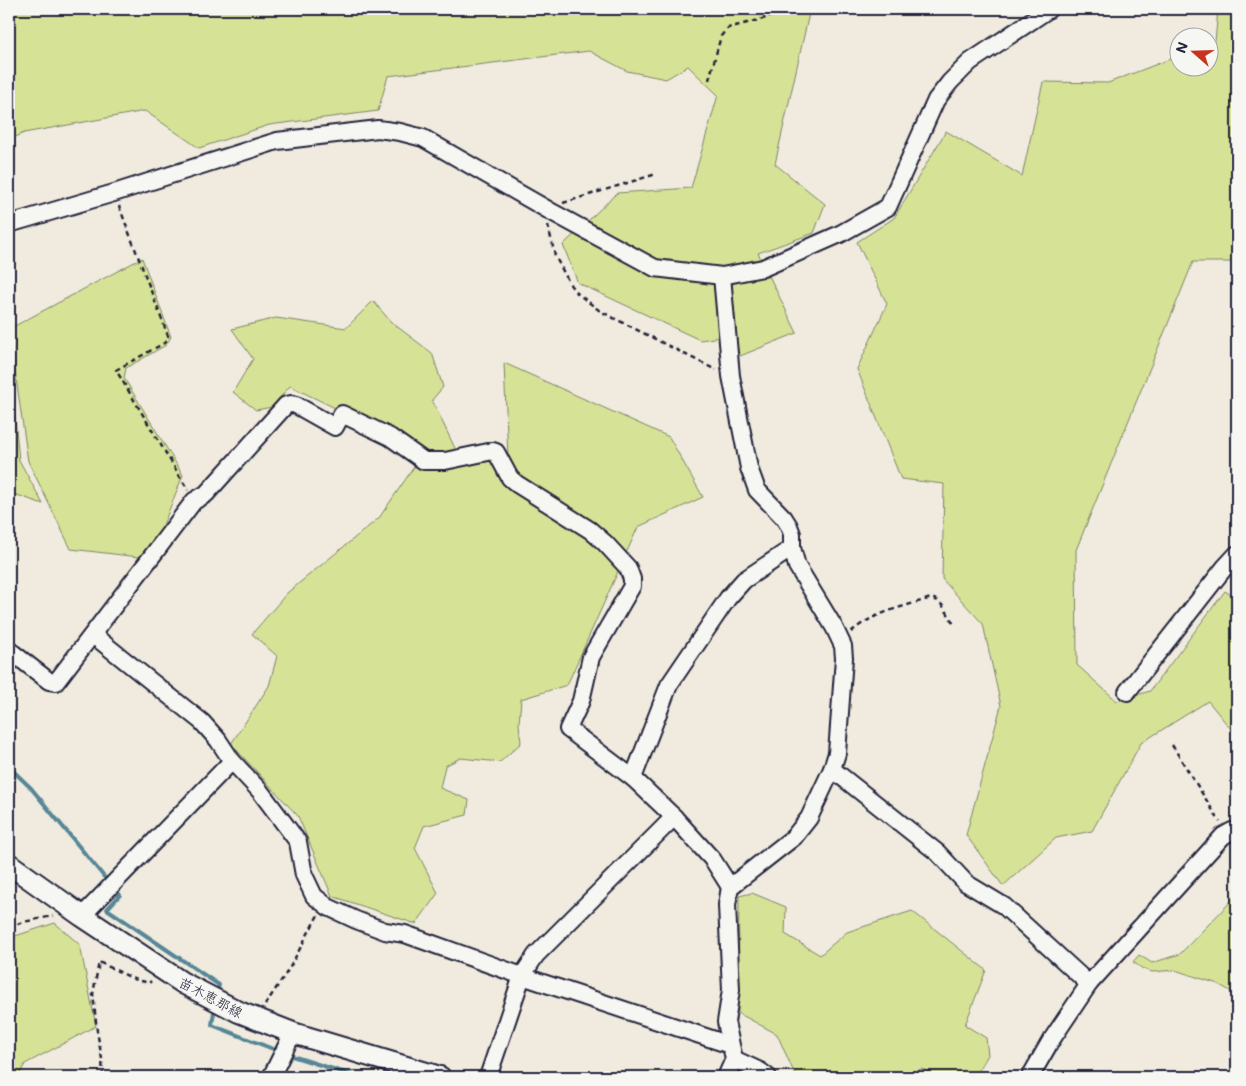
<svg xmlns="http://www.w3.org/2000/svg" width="1246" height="1086" viewBox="0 0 1246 1086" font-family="Mali,'Klee One',sans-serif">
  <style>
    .green { fill: #d6e396; stroke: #7c8268 }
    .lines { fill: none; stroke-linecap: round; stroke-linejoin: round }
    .stream { stroke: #568697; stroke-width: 4 }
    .minor-casing { stroke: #22223b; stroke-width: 20 }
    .major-casing { stroke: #22223b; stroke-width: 24 }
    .path { stroke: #22223b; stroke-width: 2.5; stroke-dasharray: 5 4; stroke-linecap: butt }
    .minor { stroke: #f6f6f2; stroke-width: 16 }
    .major { stroke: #f6f6f2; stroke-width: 20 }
    .labels { text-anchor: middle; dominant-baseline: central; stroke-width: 4; stroke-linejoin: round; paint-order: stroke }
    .street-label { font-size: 14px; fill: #22223b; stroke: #f6f6f2 }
  </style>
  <rect width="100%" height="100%" fill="#f0ebde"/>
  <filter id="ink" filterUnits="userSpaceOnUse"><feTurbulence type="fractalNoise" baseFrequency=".02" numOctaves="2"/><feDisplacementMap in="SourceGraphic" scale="10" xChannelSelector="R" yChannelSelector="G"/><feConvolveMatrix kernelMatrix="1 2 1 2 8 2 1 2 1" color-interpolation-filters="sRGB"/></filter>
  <g filter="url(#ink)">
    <g class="green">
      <polygon points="10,9 810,9 775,164 825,204 814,233 758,253 797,333 740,356 734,335 700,340 578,283 563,245 617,193 691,188 718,95 688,66 666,79 627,71 589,51 388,76 378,111 269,125 199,148 145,111 24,133 9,140 9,10"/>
      <polygon points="1218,9 1237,9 1237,262 1193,262 1076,550 1077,665 1117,701 1150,691 1225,591 1237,599 1237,732 1235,734 1208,701 1141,743 1092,831 1056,838 1003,886 966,835 1001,706 983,624 942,579 944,484 901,479 857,369 887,304 857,242 894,218 946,131 1022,176 1043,82 1108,83 1178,56 1178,68 1208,68 1209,45 1215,42"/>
      <polygon points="142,258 171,337 166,345 126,368 124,378 183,475 160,533 139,557 71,549 28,461 9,329"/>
      <polygon points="373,301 391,322 432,353 443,387 432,400 461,461 508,457 504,363 669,437 703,497 638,527 567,685 521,699 519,724 521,743 500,762 460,758 445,766 440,788 469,800 467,815 424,826 415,848 438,893 416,924 332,896 298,816 231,744 269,686 277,656 252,634 287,593 379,518 414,467 409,456 333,407 290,386 272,407 256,410 233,392 253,359 232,329 276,318 346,328"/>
      <polygon points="9,358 19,460 43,504 17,495 9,498"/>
      <polygon points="752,893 786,907 785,934 820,955 847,932 912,911 986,970 965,1025 986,1038 988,1055 975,1077 943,1077 921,1069 906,1077 796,1077 777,1034 738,1013 739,896"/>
      <polygon points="1237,895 1237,995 1218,984 1175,970 1152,972 1143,969 1133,962 1139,955 1152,963 1180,954"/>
      <polygon points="55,923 80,945 96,1026 25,1064 18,1077 9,1077 9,938"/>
    </g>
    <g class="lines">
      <g class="stream">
        <polyline points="9,767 31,788 105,878"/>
        <polyline points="119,894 120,895 107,909 219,985 218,989"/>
        <polyline points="214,1012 212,1025 273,1049"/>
        <polyline points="289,1055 358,1077"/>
        <polyline points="1039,1077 1061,1040"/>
      </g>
      <g class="minor-casing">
        <g id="minor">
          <polyline points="9,224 114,193 277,141 378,129 400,132 423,138 550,211 655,268 722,276 763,268 840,234 888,207 936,100 950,82 970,62 1049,9"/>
          <polyline points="722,276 731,376 749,468 757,490 784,518 789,526 792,534 792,548 797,566 834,627 843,646 844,658 837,753 832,769 809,818 794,837 730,887 727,905 731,990 726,1022 734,1059 726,1077"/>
          <polyline points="93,635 202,722 218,740 232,761 260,791 298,842 304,875 314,896 328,907 356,920 385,931 405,934 522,976 730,1045"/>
          <polyline points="9,650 49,681 56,682 194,501 206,494 286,405 291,404 296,405 335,427 342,414 390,437 424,461 445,461 493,451 496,452 510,478 517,484 590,530 605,543 628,568 632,579 632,586 591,657 581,701 568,729 633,778"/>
          <polyline points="1127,692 1225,567 1237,554"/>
          <polyline points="832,769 938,853 966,883 1004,906 1089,984"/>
          <polyline points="730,887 713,860 674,817 633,778 669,685 728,598 744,580 792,548"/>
          <polyline points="82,916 232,761"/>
          <polyline points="734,1059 760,1071 768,1077"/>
          <polyline points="271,1077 293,1033"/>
          <polyline points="488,1077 522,976 536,955 674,817"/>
          <polyline points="1030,1077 1050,1042 1089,984 1223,836 1232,831 1237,834"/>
        </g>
      </g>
      <g class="major-casing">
        <polyline id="major" points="9,864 82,916 183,983 239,1012 293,1033 440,1077"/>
      </g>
      <g class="path">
        <polyline points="709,80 721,36 728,28 759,20 769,17 778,9"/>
        <polyline points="563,203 656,174"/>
        <polyline points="119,206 168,336 166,342 116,370 188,490"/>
        <polyline points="548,225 555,256 571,286 578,294 600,311 716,370"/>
        <path d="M851,632c23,-20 52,-25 80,-34 12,2 18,19 24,28"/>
        <polyline points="1172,745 1220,822"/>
        <polyline points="9,927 23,922 53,916"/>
        <polyline points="265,1005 289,969 318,915"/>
        <polyline points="103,1077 102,1059 97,1031 93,994 99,962 134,979 149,983 151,981"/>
      </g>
      <use href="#minor" class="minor"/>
      <use href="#major" class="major"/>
    </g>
  </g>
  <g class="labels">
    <g class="street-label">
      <text transform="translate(211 997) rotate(28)">苗木恵那線</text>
    </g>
  </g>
  <rect width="1246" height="1086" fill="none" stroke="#f6f6f2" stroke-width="30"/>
  <rect x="15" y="15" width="1216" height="1056" fill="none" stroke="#22223b" stroke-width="2" filter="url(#ink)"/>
  <g transform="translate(1194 52) rotate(290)"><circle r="24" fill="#f6f6f2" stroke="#a1a1a9"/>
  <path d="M0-4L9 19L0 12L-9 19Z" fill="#c8321e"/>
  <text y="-8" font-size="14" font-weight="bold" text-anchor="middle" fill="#22223b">N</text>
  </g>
</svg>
